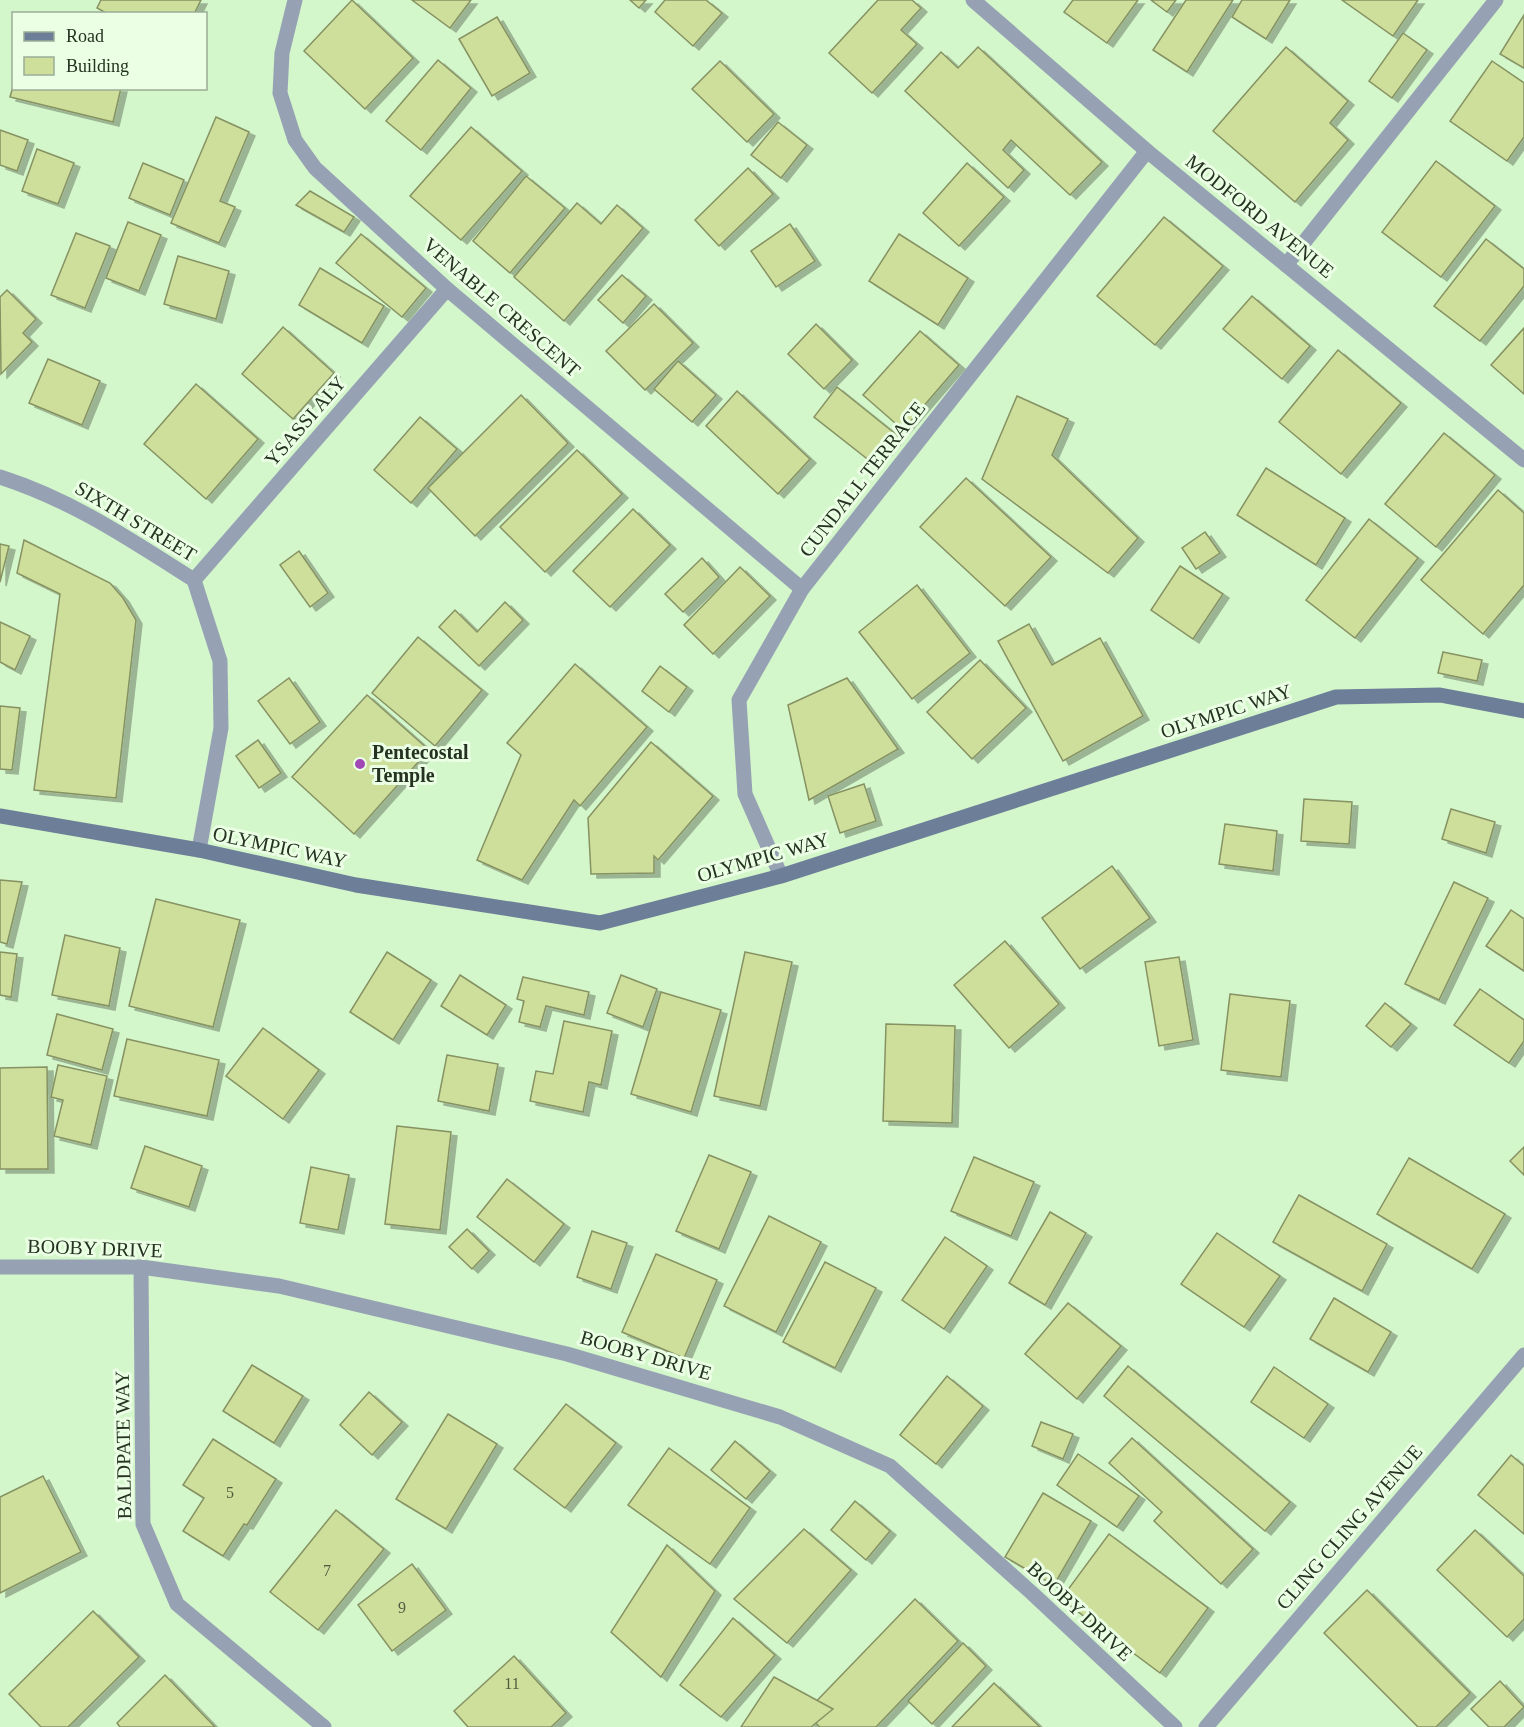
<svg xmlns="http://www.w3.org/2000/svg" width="1524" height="1727" viewBox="0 0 1524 1727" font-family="Georgia,serif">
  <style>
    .building { fill: #cedf9c; stroke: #869262; stroke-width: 1.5; filter: url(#shadow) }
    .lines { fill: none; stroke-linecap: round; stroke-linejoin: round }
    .street { stroke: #96a2b4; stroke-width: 15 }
    .secondary { stroke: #6d7e99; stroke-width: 15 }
    .poi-dot { fill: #a048b5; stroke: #eaffe4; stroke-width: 2 }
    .labels { text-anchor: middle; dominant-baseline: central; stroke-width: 6; stroke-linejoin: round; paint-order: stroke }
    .number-label { font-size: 16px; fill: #4f5d40 }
    .street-label { font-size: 20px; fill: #253221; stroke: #eaffe4 }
    .poi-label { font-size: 20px; font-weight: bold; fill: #253221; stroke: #eaffe4; text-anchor: start }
  </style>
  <defs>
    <filter id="shadow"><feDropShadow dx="6" dy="4" stdDeviation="0" flood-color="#0004"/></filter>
  </defs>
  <rect width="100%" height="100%" fill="#d3f6ca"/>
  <g class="building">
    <polygon points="101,0 201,0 194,14 108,14 97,8"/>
    <polygon points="352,0 413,58 365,109 304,51"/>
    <polygon points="412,0 471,0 450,28"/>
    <polygon points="630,0 646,0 639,8"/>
    <polygon points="665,0 706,0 722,13 693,46 655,12"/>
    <polygon points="878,0 912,0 921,8 901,30 917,44 872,93 829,53"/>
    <polygon points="1073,0 1138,0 1107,43 1064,12"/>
    <polygon points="1151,0 1176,0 1167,12"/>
    <polygon points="1186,0 1233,0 1187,72 1153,50"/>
    <polygon points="1242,0 1290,0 1266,39 1232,17"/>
    <polygon points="1342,0 1418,0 1393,36"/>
    <polygon points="1524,15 1524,68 1500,54"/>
    <polygon points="497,17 530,73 492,96 459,39"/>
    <polygon points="1403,33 1427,50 1392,98 1369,81"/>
    <polygon points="978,47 1102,162 1070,195 1011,140 1003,150 1024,170 1008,188 905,91 941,52 958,68"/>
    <polygon points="1286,47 1348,101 1330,123 1348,140 1295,202 1213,131"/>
    <polygon points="438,60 471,88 421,150 386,121"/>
    <polygon points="720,61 774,114 747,142 692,89"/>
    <polygon points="1492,61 1524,83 1524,137 1507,161 1450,121"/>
    <polygon points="14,83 14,88 121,88 113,122 10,97"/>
    <polygon points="216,117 249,132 220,201 235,207 219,243 171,223"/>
    <polygon points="778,122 807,145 781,178 751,155"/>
    <polygon points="471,127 522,171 461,240 410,196"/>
    <polygon points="0,130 28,140 17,171 0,165"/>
    <polygon points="37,149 74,163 58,204 22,191"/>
    <polygon points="1436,161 1495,206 1441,277 1382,232"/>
    <polygon points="143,163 184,180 170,215 129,198"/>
    <polygon points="967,163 1004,197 959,246 923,213"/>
    <polygon points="748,168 773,194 719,246 695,220"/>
    <polygon points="526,176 565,208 510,273 473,241"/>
    <polygon points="310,191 354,217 344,232 296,205"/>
    <polygon points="577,203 601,224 617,205 643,228 564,321 514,277"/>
    <polygon points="1164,217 1223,266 1155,345 1097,296"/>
    <polygon points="128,222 161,235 139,291 106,278"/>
    <polygon points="790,224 815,261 776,287 751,251"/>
    <polygon points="76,233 110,246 85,308 51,295"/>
    <polygon points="361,234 426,288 402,317 336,263"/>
    <polygon points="899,234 968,278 938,325 869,281"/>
    <polygon points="1486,239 1524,269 1524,286 1480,341 1434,306"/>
    <polygon points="178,256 229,271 216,319 164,304"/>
    <polygon points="320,268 384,306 362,343 299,305"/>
    <polygon points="622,275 646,296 623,323 598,300"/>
    <polygon points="7,290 36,319 23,333 32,342 1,374 0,297"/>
    <polygon points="1252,296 1310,346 1282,379 1223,329"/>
    <polygon points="654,304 693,343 645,390 606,351"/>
    <polygon points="816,324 852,360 824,389 788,354"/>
    <polygon points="283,327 334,373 293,419 242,374"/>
    <polygon points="1524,328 1524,394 1491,365"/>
    <polygon points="920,331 959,365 903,430 863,395"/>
    <polygon points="1338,350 1401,403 1341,474 1279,422"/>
    <polygon points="48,359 100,381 82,425 29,403"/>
    <polygon points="678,361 716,395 692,422 654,389"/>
    <polygon points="196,384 258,439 206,499 144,444"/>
    <polygon points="837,387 898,436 875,465 814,417"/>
    <polygon points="737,391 810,459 778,494 706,426"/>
    <polygon points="521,395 568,443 475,536 428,488"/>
    <polygon points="1017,396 1068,419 1052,455 1138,538 1108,573 982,479"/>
    <polygon points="420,417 457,449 411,503 374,470"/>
    <polygon points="1444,433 1495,475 1436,547 1385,504"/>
    <polygon points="577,450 622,494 545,572 500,527"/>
    <polygon points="1266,468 1345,518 1316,565 1237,515"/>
    <polygon points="966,478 1051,557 1005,606 920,527"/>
    <polygon points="1498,490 1524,513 1524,585 1483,634 1421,580"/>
    <polygon points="633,509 670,545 610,607 573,571"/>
    <polygon points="1369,519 1418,558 1355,638 1306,600"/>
    <polygon points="1205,532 1220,553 1196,569 1182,548"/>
    <polygon points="24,540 110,583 123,598 136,620 116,798 34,790 60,594 17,573"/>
    <polygon points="0,544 9,546 0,582"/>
    <polygon points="299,551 328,593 310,607 280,565"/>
    <polygon points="702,558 719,577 683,612 665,594"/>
    <polygon points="1180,566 1223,594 1193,639 1151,610"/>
    <polygon points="740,567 770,596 713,654 684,625"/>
    <polygon points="917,585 970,653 912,699 859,632"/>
    <polygon points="505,602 523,620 479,666 439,627 455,610 477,632"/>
    <polygon points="0,622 30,636 15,670 0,662"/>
    <polygon points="1029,624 1052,665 1100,638 1143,716 1063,761 998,641"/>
    <polygon points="418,637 482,690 435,746 372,693"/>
    <polygon points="1443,652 1482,660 1477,681 1438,673"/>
    <polygon points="980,660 1026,708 972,759 927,712"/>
    <polygon points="575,664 647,727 580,806 574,800 522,880 477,860 521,755 507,743"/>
    <polygon points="660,666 687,687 669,712 642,691"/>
    <polygon points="289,678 320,722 290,744 258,701"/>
    <polygon points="847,678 898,749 809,800 788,705"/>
    <polygon points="367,695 429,750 354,834 292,777"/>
    <polygon points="0,706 20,708 12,770 0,769"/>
    <polygon points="258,740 281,773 259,788 236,756"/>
    <polygon points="651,742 713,796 658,860 654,856 654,873 591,874 588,818"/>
    <polygon points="864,784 876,821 840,833 828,796"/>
    <polygon points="1304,799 1352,802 1349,844 1301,841"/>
    <polygon points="1451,809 1495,822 1486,853 1442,839"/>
    <polygon points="1225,824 1277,831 1273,871 1219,864"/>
    <polygon points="1112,866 1150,918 1080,969 1042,918"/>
    <polygon points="0,880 22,882 7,944 0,942"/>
    <polygon points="1454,882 1488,898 1439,1000 1405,984"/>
    <polygon points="156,899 240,920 213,1027 129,1006"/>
    <polygon points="1511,910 1524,919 1524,971 1486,946"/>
    <polygon points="65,935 120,948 109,1006 52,995"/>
    <polygon points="1005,941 1059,1004 1009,1048 954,985"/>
    <polygon points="0,952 17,954 11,997 0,995"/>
    <polygon points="387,952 431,980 393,1040 350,1012"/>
    <polygon points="745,952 792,962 760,1106 714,1096"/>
    <polygon points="1179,957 1193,1040 1159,1046 1145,962"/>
    <polygon points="460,975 506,1005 487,1035 441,1006"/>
    <polygon points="621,975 657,989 643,1027 607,1013"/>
    <polygon points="523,977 589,992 584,1015 546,1006 540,1027 519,1022 524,1001 517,999"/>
    <polygon points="1480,989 1524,1020 1524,1041 1509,1063 1454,1025"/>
    <polygon points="661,992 721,1010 691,1112 631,1094"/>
    <polygon points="1230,994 1290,1001 1281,1077 1221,1070"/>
    <polygon points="1385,1003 1411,1024 1391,1047 1366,1026"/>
    <polygon points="57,1014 113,1029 102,1070 47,1055"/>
    <polygon points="564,1021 612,1031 601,1085 589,1082 583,1112 530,1101 536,1071 553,1074"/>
    <polygon points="886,1024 955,1026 952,1123 883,1121"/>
    <polygon points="263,1028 319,1070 283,1119 226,1076"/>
    <polygon points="127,1039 219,1060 207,1116 114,1096"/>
    <polygon points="447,1055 498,1064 489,1111 438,1101"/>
    <polygon points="58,1065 107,1076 91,1145 54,1136 63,1100 51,1097"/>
    <polygon points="47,1067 48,1169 0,1169 0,1068"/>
    <polygon points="397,1126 451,1132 440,1230 385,1224"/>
    <polygon points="145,1146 202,1166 189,1207 131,1188"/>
    <polygon points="1524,1147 1524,1175 1510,1161"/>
    <polygon points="709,1155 751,1172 719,1249 676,1231"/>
    <polygon points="974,1157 1034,1182 1011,1236 951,1211"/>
    <polygon points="1409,1158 1505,1214 1472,1269 1377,1214"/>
    <polygon points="311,1167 349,1175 338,1230 300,1223"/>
    <polygon points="507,1179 564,1224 534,1262 477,1217"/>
    <polygon points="1299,1195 1387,1244 1362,1291 1273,1242"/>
    <polygon points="1050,1212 1086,1233 1045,1305 1009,1283"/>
    <polygon points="769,1216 821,1242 776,1332 724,1306"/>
    <polygon points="467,1229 489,1251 472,1269 449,1247"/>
    <polygon points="592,1231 627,1243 611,1289 577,1277"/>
    <polygon points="1217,1233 1280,1276 1244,1327 1181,1284"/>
    <polygon points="945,1237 987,1266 944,1329 902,1300"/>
    <polygon points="656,1254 717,1280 684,1358 622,1332"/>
    <polygon points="825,1262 876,1288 835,1368 783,1342"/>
    <polygon points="1334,1298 1391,1332 1368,1372 1310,1339"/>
    <polygon points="1068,1303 1121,1346 1077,1399 1025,1354"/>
    <polygon points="252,1365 303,1396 274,1443 223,1411"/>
    <polygon points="1128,1366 1290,1502 1265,1531 1104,1396"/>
    <polygon points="1274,1367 1328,1404 1304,1438 1251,1402"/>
    <polygon points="947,1376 983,1406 936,1464 900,1435"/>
    <polygon points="369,1392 402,1422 372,1455 340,1425"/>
    <polygon points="566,1404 616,1443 565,1508 514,1469"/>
    <polygon points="448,1414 497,1444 446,1529 396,1499"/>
    <polygon points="1041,1422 1073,1434 1063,1459 1032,1446"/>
    <polygon points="1132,1438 1253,1549 1221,1584 1154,1521 1162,1512 1109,1463"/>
    <polygon points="213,1439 276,1479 247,1525 244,1524 223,1556 183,1531 204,1498 183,1485"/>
    <polygon points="735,1441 770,1471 746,1499 711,1470"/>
    <polygon points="669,1448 750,1508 710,1564 628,1505"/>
    <polygon points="1078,1454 1139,1496 1117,1527 1057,1485"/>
    <polygon points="1511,1455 1524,1466 1524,1534 1478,1495"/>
    <polygon points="43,1476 81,1552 0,1593 0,1497"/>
    <polygon points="1043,1493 1091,1521 1054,1585 1005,1557"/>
    <polygon points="855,1501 890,1531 866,1560 831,1530"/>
    <polygon points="336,1510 384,1549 318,1630 270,1592"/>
    <polygon points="804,1529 851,1570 787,1643 734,1599"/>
    <polygon points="1475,1530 1524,1576 1524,1619 1507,1637 1437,1570"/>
    <polygon points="1109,1534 1208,1608 1160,1673 1061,1599"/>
    <polygon points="667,1545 715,1591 661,1677 611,1632"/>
    <polygon points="412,1564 446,1610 392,1651 358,1605"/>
    <polygon points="1367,1590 1470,1693 1436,1727 1418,1727 1324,1633"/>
    <polygon points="915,1599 958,1641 876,1727 820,1727 805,1713"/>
    <polygon points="93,1611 139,1657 68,1727 41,1727 9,1694"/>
    <polygon points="733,1618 775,1655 721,1717 680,1685"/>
    <polygon points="963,1643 986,1666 932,1724 908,1701"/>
    <polygon points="514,1656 566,1713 551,1727 468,1727 454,1711"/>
    <polygon points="165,1675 215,1727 120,1727 117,1723"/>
    <polygon points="774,1677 833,1709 811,1727 741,1727"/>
    <polygon points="1500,1681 1524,1707 1504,1727 1489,1727 1471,1709"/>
    <polygon points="994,1683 1040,1727 952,1727"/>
  </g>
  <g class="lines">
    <g class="street">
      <polyline points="295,0 282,53 280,93 295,140 315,168 447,289 802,589"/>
      <polyline points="973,0 1147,151 1524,460"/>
      <polyline points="1286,265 1496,0"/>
      <path d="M0,477c72,23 131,63 194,103l26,81 1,67 -22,122"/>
      <polyline points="194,580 447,289"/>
      <polyline points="781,876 745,794 739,700 802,589 1147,151"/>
      <polyline points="0,1267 141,1267 279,1286 567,1354 780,1417 890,1466 1033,1594 1175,1727"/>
      <polyline points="141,1267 143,1524 177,1604 324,1727"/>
      <polyline points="1206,1727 1524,1355"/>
    </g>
    <polyline class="secondary" points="0,816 199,850 356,885 600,923 781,876 1336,697 1440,695 1524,711"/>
  </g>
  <circle class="poi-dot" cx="360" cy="764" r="6"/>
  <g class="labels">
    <g class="number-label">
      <text x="230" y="1492">5</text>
      <text x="327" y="1570">7</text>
      <text x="402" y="1607">9</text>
      <text x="512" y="1683">11</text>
    </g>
    <g class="street-label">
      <text transform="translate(1260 216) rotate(39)">MODFORD AVENUE</text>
      <text transform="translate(502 307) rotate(41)">VENABLE CRESCENT</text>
      <text transform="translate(305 421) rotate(-49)">YSASSI ALY</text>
      <text transform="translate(862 479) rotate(-52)">CUNDALL TERRACE</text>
      <text transform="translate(136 521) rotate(31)">SIXTH STREET</text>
      <text transform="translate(1226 711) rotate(-18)">OLYMPIC WAY</text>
      <text transform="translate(280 847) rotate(12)">OLYMPIC WAY</text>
      <text transform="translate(763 857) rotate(-16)">OLYMPIC WAY</text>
      <text transform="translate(95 1248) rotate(2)">BOOBY DRIVE</text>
      <text transform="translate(646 1355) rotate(16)">BOOBY DRIVE</text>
      <text transform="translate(123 1445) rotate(-91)">BALDPATE WAY</text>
      <text transform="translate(1349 1527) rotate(-49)">CLING CLING AVENUE</text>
      <text transform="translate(1080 1611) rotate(43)">BOOBY DRIVE</text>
    </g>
    <g class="poi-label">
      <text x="372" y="752">Pentecostal<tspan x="372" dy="23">Temple</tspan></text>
    </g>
  </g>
  <rect x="12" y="12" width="195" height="78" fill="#eaffe4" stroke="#9bad96" stroke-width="1.5"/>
  <rect x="24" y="32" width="30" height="9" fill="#6d7e99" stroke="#9bad96" stroke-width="1.5"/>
  <text x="66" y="42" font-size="18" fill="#253221">Road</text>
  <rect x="24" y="57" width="30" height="18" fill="#cedf9c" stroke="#9bad96" stroke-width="1.5"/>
  <text x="66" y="72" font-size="18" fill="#253221">Building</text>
</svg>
